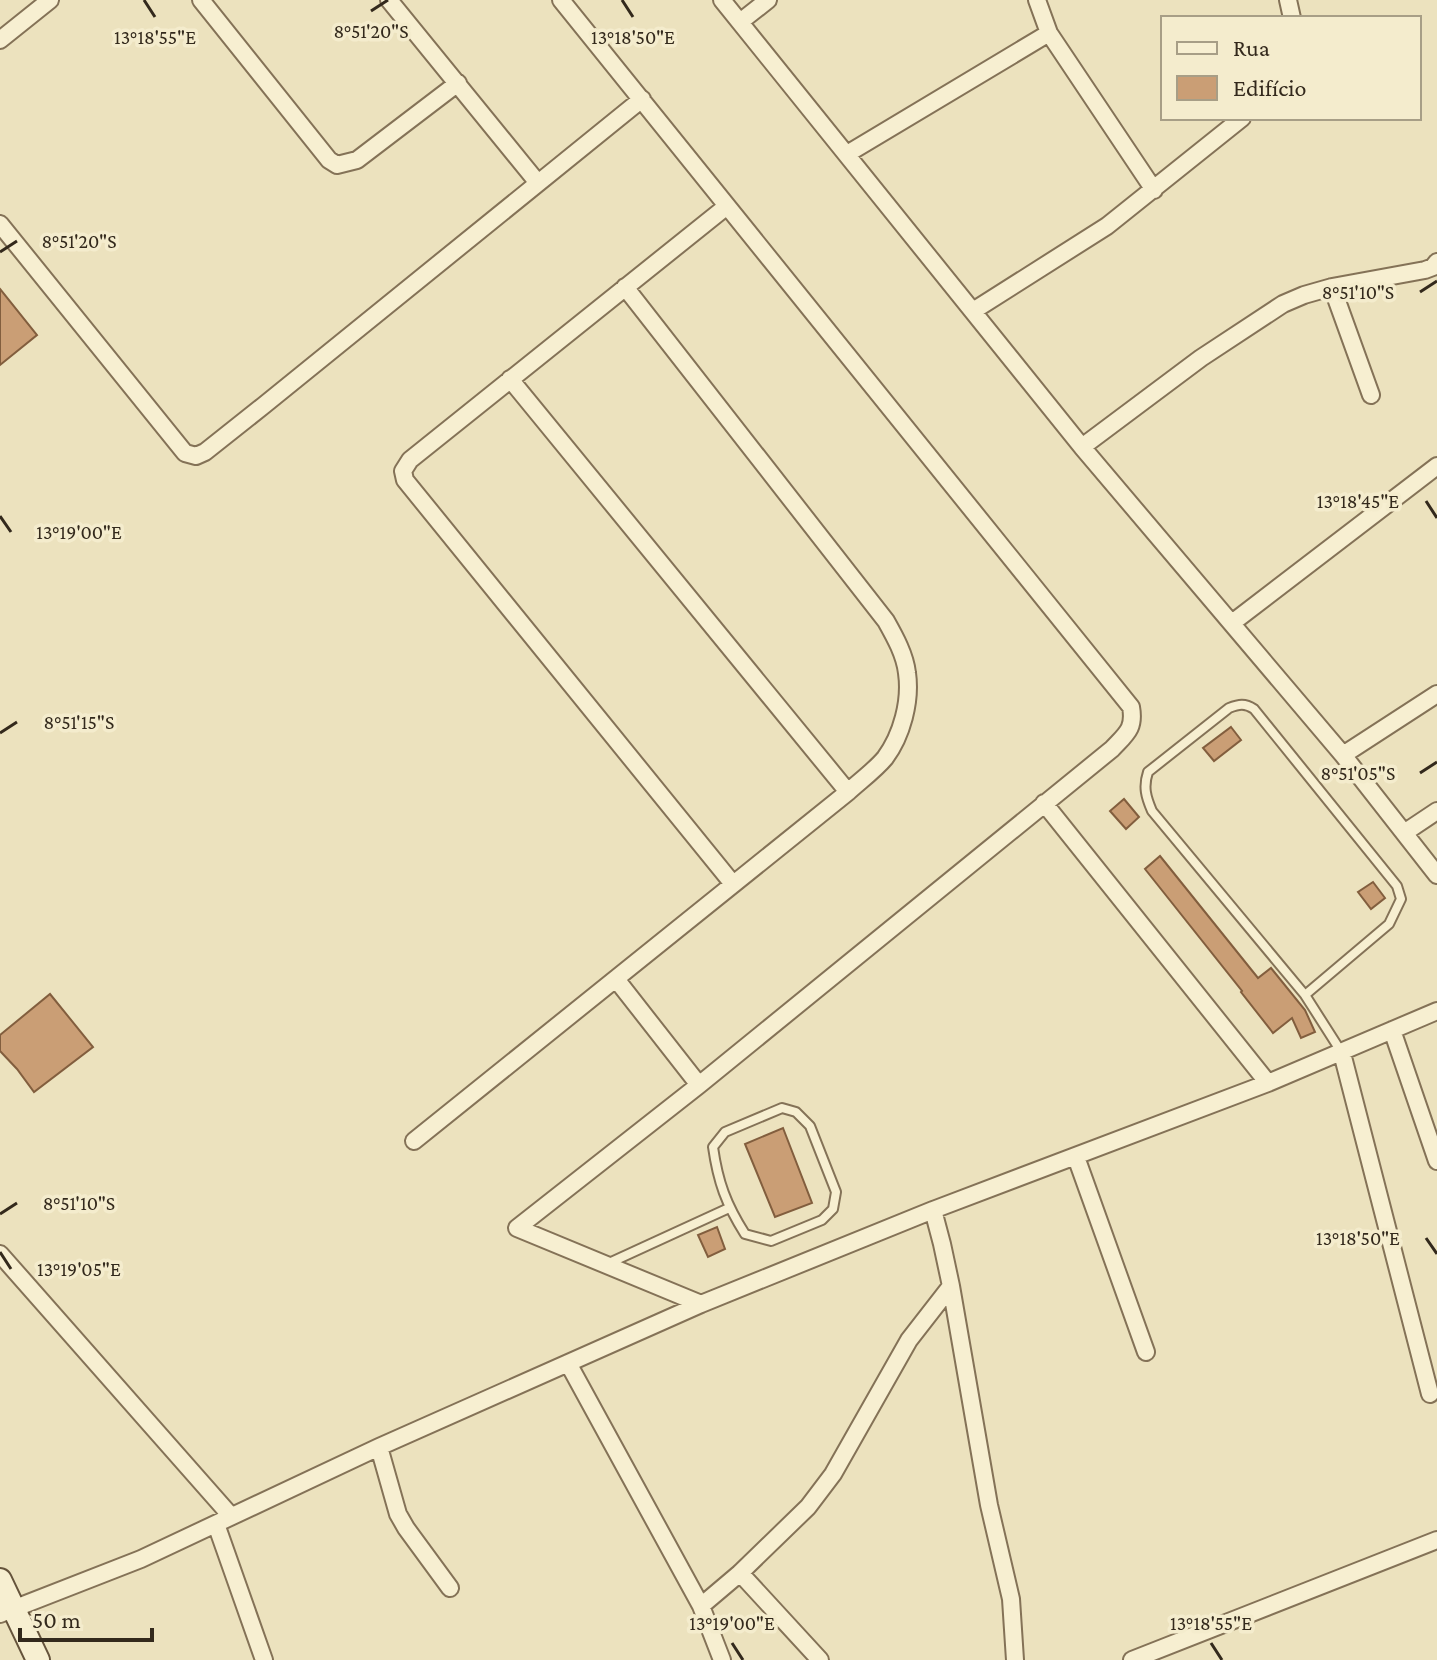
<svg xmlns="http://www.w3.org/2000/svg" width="1437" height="1660" viewBox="0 0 1437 1660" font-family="'Crimson Pro',serif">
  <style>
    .building { fill: #ca9e75; stroke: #825e3e; stroke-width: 2 }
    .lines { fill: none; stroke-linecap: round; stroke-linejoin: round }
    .lane-casing { stroke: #847257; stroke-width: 12 }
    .street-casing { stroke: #847257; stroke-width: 20 }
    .secondary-casing { stroke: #65533b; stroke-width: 26 }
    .lane { stroke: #f7efd1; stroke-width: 8 }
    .street { stroke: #f7efd1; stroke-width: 16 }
    .secondary { stroke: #f7efd1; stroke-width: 22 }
    .ticks { fill: none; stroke: #33291c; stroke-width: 3 }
    .ticks-label { font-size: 20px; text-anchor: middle; fill: #33291c; stroke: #f4eccd; stroke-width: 7; stroke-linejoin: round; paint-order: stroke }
  </style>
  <rect width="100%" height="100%" fill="#ece2be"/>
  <path class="building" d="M0,289l37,46 -37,30z
    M1231,727l10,13 -27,21 -11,-13z
    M1124,799l15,18 -13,12 -16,-18z
    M1160,856l98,122 13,-10 34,42 10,22 -14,6 -9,-20 -19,15 -32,-41 1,-1 -97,-122z
    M1373,882l12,16 -14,11 -13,-17z
    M50,994l43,53 -59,45 -17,-23 -17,-18v-16z
    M783,1128l29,75 -37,14 -30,-73z
    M717,1227l8,22 -17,8 -10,-22z"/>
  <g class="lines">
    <g class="lane-casing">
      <path id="lane" d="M1305,995l84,-71 12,-25 -4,-13 -143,-177c-9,-6 -15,-5 -25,-1l-81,64c-5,15 -2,25 4,39l153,184 37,58
        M782,1108l14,4 14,14 26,66 -3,17 -11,11 -51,21 -26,-7c-19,-30 -27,-52 -32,-87l12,-15z
        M607,1264l122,-56"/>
    </g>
    <g class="street-casing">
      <path id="street" d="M201,0l128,160 8,5 20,-5 101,-77
        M389,0l149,183
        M561,0l570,707c4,22 -5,27 -19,42l-413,336 -182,143 184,76
        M722,0l360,447 261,308 94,120
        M1037,0l12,33 105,157
        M1288,0l4,18
        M740,22l28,-22
        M0,40l50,-40
        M847,154l202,-121
        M727,206l-317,254 -7,11 2,9 328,404
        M0,224l185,229 11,3 9,-4 58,-46 379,-307
        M1332,287l39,108
        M973,311l134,-85 135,-108
        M510,379l338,413
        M1082,447l119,-89 82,-54 21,-9 28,-8 93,-17 8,-3 4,-5
        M1232,623l205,-157
        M1343,755l94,-61
        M1044,803l224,280
        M1404,833l33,-22
        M616,979l83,106
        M1392,1030l45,131
        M1342,1053l88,341
        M414,1141l434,-349c12,-11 27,-22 37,-34 17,-23 26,-57 22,-85 -2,-18 -12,-36 -21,-52l-261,-334
        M1076,1157l70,195
        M933,1210l9,34 9,42 38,219 22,94 4,61
        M0,1254l231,262
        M568,1363l133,243 21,54
        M379,1447l19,67 8,14 44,60
        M216,1524l48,136
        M740,1573l80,87
        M701,1606l39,-33 68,-66 25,-33 76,-134 42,-54
        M0,1614l141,-55 238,-112 322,-143 232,-94 335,-127 169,-72
        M1132,1660l305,-120"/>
    </g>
    <g class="secondary-casing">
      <path id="secondary" d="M0,1580l38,80"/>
    </g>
    <use href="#lane" class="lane"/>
    <use href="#street" class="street"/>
    <use href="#secondary" class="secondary"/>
  </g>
  <path class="ticks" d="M144,0l11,17M622,0l11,17M371,11l17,-11M0,252l17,-11M1420,292l17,-11M1426,501l11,17M0,516l11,16M0,733l17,-11M1420,773l17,-11M0,1214l17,-11M1426,1238l11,16M0,1252l11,17M732,1643l11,17M1211,1643l11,17"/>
  <g class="ticks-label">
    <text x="371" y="38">8°51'20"S</text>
    <text x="155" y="44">13°18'55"E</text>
    <text x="633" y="44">13°18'50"E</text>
    <text x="79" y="248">8°51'20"S</text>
    <text x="1358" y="299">8°51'10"S</text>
    <text x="1358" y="508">13°18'45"E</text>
    <text x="79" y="539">13°19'00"E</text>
    <text x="79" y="729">8°51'15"S</text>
    <text x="1358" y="780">8°51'05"S</text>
    <text x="79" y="1210">8°51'10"S</text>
    <text x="1358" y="1245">13°18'50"E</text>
    <text x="79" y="1276">13°19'05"E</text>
    <text x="732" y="1630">13°19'00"E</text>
    <text x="1211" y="1630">13°18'55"E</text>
  </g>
  <rect x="1161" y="16" width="260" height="104" fill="#f4eccd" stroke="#a79e86" stroke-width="2"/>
  <rect x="1177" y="42" width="40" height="12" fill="#f7efd1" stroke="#a79e86" stroke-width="2"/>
  <text x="1233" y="56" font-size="24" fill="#33291c">Rua</text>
  <rect x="1177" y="76" width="40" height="24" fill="#ca9e75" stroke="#a79e86" stroke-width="2"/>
  <text x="1233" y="96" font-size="24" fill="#33291c">Edifício</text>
  <path d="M20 1628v12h132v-12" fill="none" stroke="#33291c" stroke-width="4"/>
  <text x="32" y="1628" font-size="24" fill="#33291c" stroke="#f4eccd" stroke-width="6" paint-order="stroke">50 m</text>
</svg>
